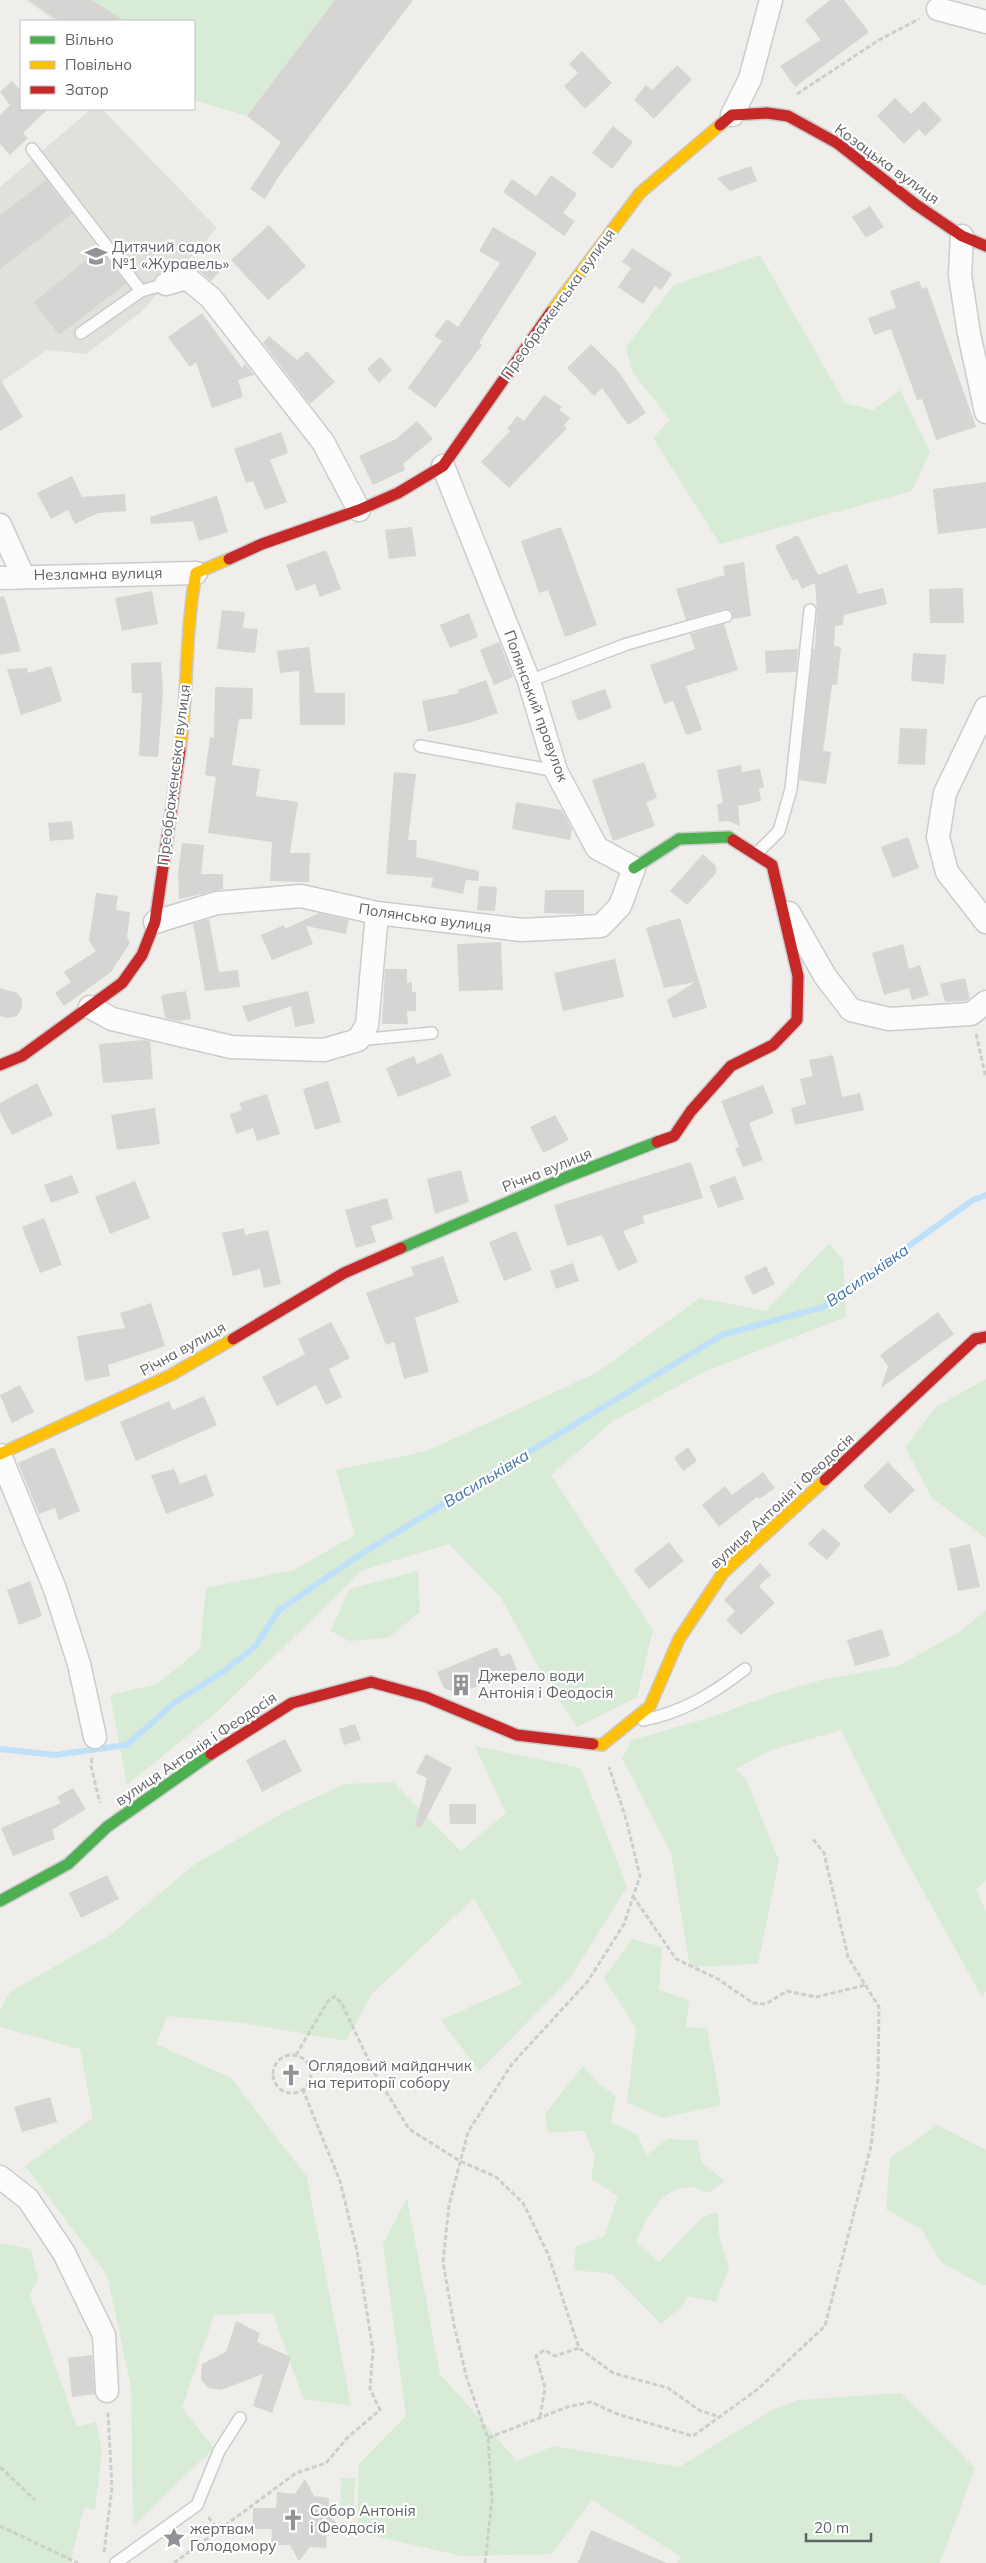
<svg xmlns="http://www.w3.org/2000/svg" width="986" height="2563" viewBox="0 0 986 2563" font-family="Mulish,sans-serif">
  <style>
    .education { fill: #e2e0da }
    .green { fill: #d8ebd6 }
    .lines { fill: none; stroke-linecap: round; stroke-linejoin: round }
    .stream { stroke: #bfe0f9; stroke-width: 6 }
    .building { fill: #d6d5d3 }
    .lane-casing { stroke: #cbcccc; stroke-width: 14 }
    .street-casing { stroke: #cbcccc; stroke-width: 25 }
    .fast-casing { stroke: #cacacb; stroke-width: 14 }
    .slow-casing { stroke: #cacacb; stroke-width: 14 }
    .jam-casing { stroke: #cacacb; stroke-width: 14 }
    .path { stroke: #cacfcc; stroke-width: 3; stroke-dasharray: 5 2.5; stroke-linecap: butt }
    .lane { stroke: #fdfcfc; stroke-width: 11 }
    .street { stroke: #fdfcfc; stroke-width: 22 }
    .fast { stroke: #4caf50; stroke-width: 11 }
    .slow { stroke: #ffc107; stroke-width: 11 }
    .jam { stroke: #c62828; stroke-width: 11 }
    .labels { text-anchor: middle; stroke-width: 4.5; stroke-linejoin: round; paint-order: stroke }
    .street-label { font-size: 15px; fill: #5f6368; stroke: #fff }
    .poi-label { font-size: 15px; fill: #5f6368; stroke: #fff; text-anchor: start }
    .water-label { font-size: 16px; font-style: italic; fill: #4174aa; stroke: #fff }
  </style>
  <rect width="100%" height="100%" fill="#efeeea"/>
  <path class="education" d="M91,109h11l115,119 -76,84 -55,42 -39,-4 -47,33v-196z"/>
  <path class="green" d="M26,0h387l-117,153 -49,-37 -53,-16v-79h-139z
    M760,255l85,148 28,7 27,-20 30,62 -18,39 -192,53 -67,-106 17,-18 -38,-48 -6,-25 48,-62z
    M829,1243l14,17 3,57 -138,53 -95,51 -62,54 102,155 -16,67 -60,30 -35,-54 -41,-75 -52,-54 -86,26 -145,141 -91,74 -17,-90 47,-11 43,-35 6,-61 88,-18 61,-35 -19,-65 91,-19 169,-78 104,-75 66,13z
    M986,1379v159l-54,-40 -27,-51 31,-40z
    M418,1571l2,41 -32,26 -39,3 -18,-10 18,-42z
    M986,1610v270l-10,10 10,21v80l-4,6 -86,-155 -55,-112 -70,20 -35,19 11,12 32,80 -21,103 -68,3 -19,-114 -49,-95 10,-18 76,-22 66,-24 51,-15 73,-13 60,-33z
    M475,1746l106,22 46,119 -58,93 -90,91 -38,-51 81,-36 -48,-86 -102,96 -26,47 -104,-18 -75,-7 -11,28 75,34 76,99 44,229 -48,-7 -30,-86 -59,2 -32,93 32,40 -81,78 -2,-139 -24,-112 -82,-109 68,-48 -13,-69 -80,-22v-17l10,-18 100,-57 85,-71 91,-53 59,-27 48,-2 68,69 45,-38z
    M632,1939l30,8 -3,43 30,10 -3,27 21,1 14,77 -59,13 -35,-16 9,-74 -32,-50z
    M583,2066l15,17 18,13 -5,26 27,13 8,21 21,-17 30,1 5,23 23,18 -17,12c-5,-2 -13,-6 -18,-6 -30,0 -44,33 -54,55l23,20 44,-45 15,-5 1,23 10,33 -13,34 -29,-6 -4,9 -22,19 -49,-50 -38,-4 2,-24 28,-9 14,-41 -27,-17 4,-23 -11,-25 -36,1 -3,-18z
    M937,2125l49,25v135l-8,-2 -37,-21 -19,-32 -36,-21 4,-51z
    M407,2198l33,176 77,87 36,-15 126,21 93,-57 26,-10 103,-7 74,75 -35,95h-263l4,-6 -89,-57 -40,54 -90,2 -105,-24 2,-68 47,-48 -23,-172z
    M0,2243l31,6 7,30 -8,16 47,132 19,-5 6,30 -7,57 -11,-1 -14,55h-70z
    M341,2478h14l-2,39 -13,-1z"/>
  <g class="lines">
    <path class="stream" d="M0,1749l55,6 72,-10 47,-42 50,-32 31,-24 24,-37 87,-59 356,-216 101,-28 150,-107 13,-5"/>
  </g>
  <path class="building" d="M28,0h64l33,21h-66z
    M335,0h78l-134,176 -14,23 -15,-10 31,-47 -34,-26z
    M830,0h14l25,32 -74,55 -15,-21 41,-26 -16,-20z
    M582,51l30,32 -27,26 -21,-23 14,-13 -9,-9z
    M677,65l15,14 -38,40 -20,-19 12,-15 6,5z
    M12,81l9,10v18h27l-25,24 5,5 -18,17 -10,-11v-29l10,-10 -10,-13z
    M895,98l16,16 13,-13 18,19 -17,16 -6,-7 -15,15 -27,-28z
    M613,126l20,16 -21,27 -20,-16z
    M751,166l6,15 -27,10 -13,-13z
    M551,175l26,19 -14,19 12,8 -11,15 -61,-44 9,-13 24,17z
    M46,180l26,34 -72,55v-54z
    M870,206l14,21 -18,11 -14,-21z
    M269,225l37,41 -38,34 -37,-40z
    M493,227l44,26 -58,90 3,2 -47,63 -27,-20 34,-47 -8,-5 13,-17 11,8 42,-64 -21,-12z
    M632,248l40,26 -11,16 -6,-4 -12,18 -25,-17 13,-19 -9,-6z
    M100,249l26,35 -67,51 -25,-33z
    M207,258l14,12 -10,11 -14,-12z
    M919,281l3,8 5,-2 49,140 -40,13 -14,-41 -5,1 -26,-71 -17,6 -6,-17 28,-10 -6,-17z
    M202,313l40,55 3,-4 9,11 -16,5 5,17 -31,11 -16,-46 -6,5 -22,-30z
    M269,336l28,24 10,-9 28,31 -25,22 -47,-61z
    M591,344l28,28 27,41 -18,12 -26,-37 -8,8 -27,-28z
    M380,357l12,13 -13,13 -12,-14z
    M0,379l23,38 -23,14z
    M544,395l18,12 -3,3 11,8 -6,8 3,2 -58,60 -28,-26 29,-31 -3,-2 10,-13 7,5z
    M417,421l16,18 -30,25 2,6 -32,15 -14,-29 37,-17z
    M281,432l7,21 -18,7 17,42 -22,8 -12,-29 -7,2 -12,-34z
    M72,476l10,21 43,-3 1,17 -28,2 -23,11 -7,-14 -17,9 -14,-26z
    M986,482v46l-48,6 -5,-45z
    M217,496l11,36 -29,9 -6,-20 -42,3 -1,-7z
    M412,527l4,29 -27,3 -4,-29z
    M561,527l36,98 -32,12 -17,-47 -9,3 -18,-52z
    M798,535l20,40 29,-11 11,30 25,-6 4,16 -43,11 -1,10 -8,1 -1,20 7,1 -4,38h-5l-9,66 8,1 -5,32 -27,-4 14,-131h2l2,-38 -2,-28 -13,6 -5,-10 -4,2 -18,-35z
    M326,550l15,39 -21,8 -5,-13 -19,7 -10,-26z
    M744,562l7,54 -18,3 -1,-8 -8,-2 -38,11 -10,-31 49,-14 -2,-9z
    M963,588l1,35h-34l-1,-34z
    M152,591l6,33 -36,7 -7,-33z
    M4,596l17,55 -21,4v-58z
    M222,610l23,2 -2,16 15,1 -3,24 -38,-4z
    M469,613l9,24 -28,11 -10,-23z
    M724,624l14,46 -52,16 16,44 -16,5 -13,-34 -9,3 -14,-39 45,-16 -5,-15z
    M499,642l14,35 -19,8 -14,-35z
    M309,647l6,46h30v32h-45l-1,-54 -19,2 -3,-22z
    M798,649l-2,23 -30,1 -1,-22z
    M913,653l33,2 -2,29 -33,-3z
    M161,662l2,30 -5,65 -19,-1 3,-63h-10l-1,-30z
    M51,666l11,35 -41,14 -14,-46 20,-1 1,5z
    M486,680l12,33 -29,10 -41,9 -6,-31 37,-8 -1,-3z
    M215,687l38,1 -1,31h-13l-7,46 28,4 -4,27 42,6 -8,51h20l-1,29 -39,-1 2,-39 -64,-9 8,-56 -11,-2 5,-38 4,1z
    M605,689l7,19 -34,13 -7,-20z
    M900,728l27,1 -2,36 -27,-1z
    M644,762l13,36 -11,4 9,24 -42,15 -21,-61z
    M741,765l1,7 18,-3 4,18 -5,1 2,13 -23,5 2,20 -11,-5 -10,1 -2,-18 6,-1 -6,-33z
    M394,772l22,2 -8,66h9l-1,17 63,14 -1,10 -12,-1 -3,14 -32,-7 2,-9 -47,-4z
    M516,802l46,8 10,19 -2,11 -58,-11z
    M72,821l2,18 -24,2 -2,-18z
    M908,837l11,31 -26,10 -12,-31z
    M182,843l22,2 -3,29h22v15l-44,10 -1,-26z
    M703,854l13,12v7l-29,32 -17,-14z
    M479,886l18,1 -2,24 -18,-1z
    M545,890h39v24l-40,-1z
    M96,893l22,3 -2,14 14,2 -3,25 3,6 -19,29 -47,34 -9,-13 16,-11 -7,-10 32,-21 -7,-10z
    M319,913l30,7 -3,14 -40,-8 7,18 -41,16 -11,-25 23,-10 1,4z
    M680,918l27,90 -34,10 -6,-18 28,-18 -31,6 -18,-60z
    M209,919l10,53 19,-2 2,17 -35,4 -12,-67z
    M501,942l2,48 -44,1 -2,-47z
    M903,944l6,25 11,-4 9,30 -17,5 -3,-12 -25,7 -12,-42z
    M615,959l9,38 -61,14 -9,-38z
    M385,969h22v14l5,-1v10h4v19h-9l1,13h-26z
    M965,978l5,20 -4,3 -21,1 -5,-18z
    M0,988l17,5 5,6v9l-5,8 -9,2 -8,-2z
    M186,991l5,28 -12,2 -14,-3 -4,-23z
    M308,991l7,32 -20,4 -4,-21 -43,16 -6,-16z
    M144,1040l6,1 3,38 -50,4 -4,-39z
    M442,1053l9,23 -53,21 -12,-29 28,-12 3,8z
    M833,1055l9,42 18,-4 4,17 -69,15 -4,-17 15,-4 -6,-25 13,-3 -4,-16z
    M328,1081l13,41 -26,8 -12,-41z
    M37,1083l16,32 -41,20 -12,-23v-9z
    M763,1085l11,28 -25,10 14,37 -20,7 -8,-19 4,-1 -18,-46z
    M267,1094l13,40 -23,7 -4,-13 -17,6 -6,-20 12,-4 -3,-7z
    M155,1108l5,36 -43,6 -6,-35z
    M555,1115l14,25 -26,13 -13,-26z
    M691,1162l12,36 -61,18 3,7 -22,8 15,31 -20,9 -16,-36 -35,11 -13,-41z
    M461,1170l8,32 -34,12 -8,-35z
    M72,1175l7,18 -28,10 -7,-18z
    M735,1176l9,23 -26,9 -9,-22z
    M135,1181l15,37 -40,16 -15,-37z
    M387,1198l6,21 -22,7 5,16 -20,6 -11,-38z
    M44,1218l18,47 -22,8 -18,-46z
    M244,1228l1,7 23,-5 13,54 -17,4 -4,-19 -27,7 -11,-43z
    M516,1231l16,39 -28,11 -15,-39z
    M443,1256l16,46 -44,16 14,54 -25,7 -10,-37 -8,3 -20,-52 48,-18 -3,-8z
    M573,1263l6,18 -23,8 -6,-18z
    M766,1266l9,18 -22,11 -9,-18z
    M151,1303l14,43 -57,19 2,11 -25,5 -8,-45 48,-8 -5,-15z
    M938,1312l16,22 -73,54 7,-22 -8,-11z
    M331,1322l19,36 -21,11 13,28 -16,8 -10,-20 -39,21 -15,-29 43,-23 -7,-15z
    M20,1385l14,27 -22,11 -12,-28z
    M204,1396l13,29 -81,36 -16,-39 49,-21 4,9z
    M54,1447l26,64 -21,9 -4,-12 -16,6 -21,-51z
    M688,1447l9,14 -14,10 -9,-13z
    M888,1462l27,28 -25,24 -27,-28z
    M174,1469l6,15 26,-10 8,22 -48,18 -15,-39z
    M763,1472l12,16 -16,11 -2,-2 -38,30 -17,-22 23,-19 7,9z
    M823,1528l18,16 -14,16 -19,-16z
    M669,1542l15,19 -35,28 -15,-19z
    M970,1544l10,43 -22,4 -9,-42z
    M760,1563l11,12 -12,11 16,17 -34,32 -15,-15 9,-9 -11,-11z
    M30,1581l12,35 -23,9 -12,-35z
    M882,1629l8,27 -35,10 -8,-26z
    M497,1647l4,10 9,-4 7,17 -59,24 -14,-6 -7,-16z
    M355,1724l6,16 -17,5 -5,-16z
    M285,1739l17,32 -40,21 -16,-32z
    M426,1754l26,14 -31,60 -6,-2 12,-48 -11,-5z
    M73,1788l13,21 -34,21 3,9 -42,17 -12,-28 60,-25 -4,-6z
    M449,1804h27v20h-26z
    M107,1875l12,24 -38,19 -12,-25z
    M50,2097l7,25 -35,10 -8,-25z
    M236,2321l24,12 -3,9 34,15 -19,56 -19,-7 10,-32 -42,16 -13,-2 -7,-9 1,-15 24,-12z
    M92,2355l3,39 -23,3 -4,-39z
    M305,2479l9,17 15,2 -1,17 11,10 -12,6 -1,17 -16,-1 -11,14 -9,-16h-19l1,-16h-19v-21h23l1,-16 18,2z
    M591,2530l76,33h-89z"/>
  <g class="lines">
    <g class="lane-casing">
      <path id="lane" d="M32,149l109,142
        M81,333l60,-42 25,-7
        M529,681l98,-37 99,-28
        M420,746l136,25
        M756,854l23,-23 12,-42 19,-179
        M358,1040l74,-7
        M643,1720c39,-7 71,-27 102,-51
        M116,2563l81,-58 22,-54 21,-33"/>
    </g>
    <g class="street-casing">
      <path id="street" d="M938,9l48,13
        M732,115l18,-36 21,-79
        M962,236l-2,39 9,59 17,78
        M166,284l21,-6 24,20 112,144 36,68
        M0,525l23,51
        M0,578l196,-5
        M986,708l-41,85 -7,44 9,35 39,50
        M789,913l36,63 26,34 38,9 82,-5 15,-12
        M155,922l62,-19 84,-7 76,17 145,17 79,-4 19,-20 14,-38 -37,-20 -41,-77 -27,-90 -86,-215
        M90,1007l22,12 119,28 93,3 34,-10 9,-15 10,-112
        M0,1455l55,134 24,75 16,73
        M0,2177l28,22 36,54 40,82 3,56"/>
    </g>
    <g class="fast-casing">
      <path id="fast" d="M634,868l45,-29 50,-2 4,3
        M401,1248l166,-71 90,-35
        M0,1901l68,-37 39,-37 104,-73"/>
    </g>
    <g class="slow-casing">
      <path id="slow" d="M551,312l89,-119 80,-68
        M180,750c8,-59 5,-118 16,-177l33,-14
        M0,1454l171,-79 62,-36
        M593,1744l9,1 48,-39 29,-67 44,-66 102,-93"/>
    </g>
    <g class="jam-casing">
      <path id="jam" d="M720,125l12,-10 35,-2 21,3 49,27 78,61 47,32 24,10
        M229,559l33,-15 97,-34 39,-17 45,-27 108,-154
        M0,1065l22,-9 100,-73 20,-28 13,-33 25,-172
        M657,1142l17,-6 17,-25 40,-45 42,-21 24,-25 1,-44 -26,-111 -39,-25
        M233,1339l111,-66 57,-25
        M825,1480l150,-141 11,-2
        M211,1754l81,-51 79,-21 55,15 91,38 76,9"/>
    </g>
    <path class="path" d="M797,94l82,-54 40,-21
      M976,1034l10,44
      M92,1758l-1,8 9,37
      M633,1896l43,63 42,20 35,24 13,1 21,-13 29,6 50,-12
      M273 2074a19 19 0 1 1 38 0a19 19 0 1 1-38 0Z
      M296,2055l32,-54 7,-5 7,8 33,70 34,55 51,32 36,16 27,26 25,51 31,94 34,25 55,15 31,22 21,7
      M540,2417l5,-29 -9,-32 8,-6 11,6 24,-8
      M488,2438l79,-31 24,-5 26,12 76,22 65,-47 67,-63 46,-180 7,-67 1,-72 -31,-50 -24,-104 -11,-14
      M0,2467l35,33
      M0,2526l78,37
      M219,2530l77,-57 30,-10 22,-26 32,-27 -10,-21 3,-39 -16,-99 -17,-70 -37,-91
      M104,2552l8,-64 -4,-76
      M174,2563l45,-33 -11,-13
      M485,2563l7,-63 -4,-62 -21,-59 -13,-54 -11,-63 6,-57 19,-73 44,-68 76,-83 36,-57 16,-48 -14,-57 -17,-52"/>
    <use href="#lane" class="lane"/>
    <use href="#street" class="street"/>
    <use href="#fast" class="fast"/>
    <use href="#slow" class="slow"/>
    <use href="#jam" class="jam"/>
  </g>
  <defs>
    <g id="school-bare" transform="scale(1.725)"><path d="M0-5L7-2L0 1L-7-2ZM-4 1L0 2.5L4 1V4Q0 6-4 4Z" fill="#919496" stroke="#fff" stroke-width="2.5" paint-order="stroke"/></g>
    <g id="building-bare" transform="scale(1.725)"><path d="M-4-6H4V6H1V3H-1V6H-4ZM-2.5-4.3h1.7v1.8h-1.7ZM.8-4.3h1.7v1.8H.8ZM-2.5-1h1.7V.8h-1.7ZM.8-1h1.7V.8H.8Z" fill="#919496" stroke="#fff" stroke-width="2.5" paint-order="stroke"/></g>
    <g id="church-bare" transform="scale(1.725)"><path d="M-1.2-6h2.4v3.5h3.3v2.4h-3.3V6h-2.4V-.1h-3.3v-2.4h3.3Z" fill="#919496" stroke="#fff" stroke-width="2.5" paint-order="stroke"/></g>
    <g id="sight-bare" transform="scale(1.725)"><path d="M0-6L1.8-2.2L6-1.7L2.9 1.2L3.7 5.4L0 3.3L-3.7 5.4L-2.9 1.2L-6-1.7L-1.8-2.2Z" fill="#919496" stroke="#fff" stroke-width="2.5" paint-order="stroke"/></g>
  </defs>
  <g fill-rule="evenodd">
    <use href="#school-bare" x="96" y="256"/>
    <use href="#building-bare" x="461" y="1685"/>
    <use href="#church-bare" x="291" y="2075"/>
    <use href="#church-bare" x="293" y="2520"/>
    <use href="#sight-bare" x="174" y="2538"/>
  </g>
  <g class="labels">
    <g class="street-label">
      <text transform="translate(887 164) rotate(36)" y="5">Козацька вулиця</text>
      <text transform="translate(558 304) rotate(-54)" y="5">Преображенська вулиця</text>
      <text transform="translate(98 574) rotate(-1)" y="5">Незламна вулиця</text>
      <text transform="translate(536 706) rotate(70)" y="5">Полянський провулок</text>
      <text transform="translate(174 775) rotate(-83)" y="5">Преображенська вулиця</text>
      <text transform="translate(425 918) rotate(8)" y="5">Полянська вулиця</text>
      <text transform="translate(547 1170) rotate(-22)" y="5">Річна вулиця</text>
      <text transform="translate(183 1349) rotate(-29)" y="5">Річна вулиця</text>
      <text transform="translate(782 1501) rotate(-43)" y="5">вулиця Антонія і Феодосія</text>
      <text transform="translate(196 1749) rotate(-34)" y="5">вулиця Антонія і Феодосія</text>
    </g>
    <g class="poi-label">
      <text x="112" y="252">Дитячий садок<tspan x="112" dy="17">№1 «Журавель»</tspan></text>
      <text x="478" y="1681">Джерело води<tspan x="478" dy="17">Антонія і Феодосія</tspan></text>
      <text x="308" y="2071">Оглядовий майданчик<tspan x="308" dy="17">на території собору</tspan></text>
      <text x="310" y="2516">Собор Антонія<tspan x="310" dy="17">і Феодосія</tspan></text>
      <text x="190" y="2534">жертвам<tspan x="190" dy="17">Голодомору</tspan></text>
    </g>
    <g class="water-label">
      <text transform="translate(867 1275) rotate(-35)" y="6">Васильківка</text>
      <text transform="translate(486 1478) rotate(-31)" y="6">Васильківка</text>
    </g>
  </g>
  <rect x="20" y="20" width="175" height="90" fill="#ffffff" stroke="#bfc1c3"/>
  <rect x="30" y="36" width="25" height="8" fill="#4caf50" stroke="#bfc1c3"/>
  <text x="65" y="45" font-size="15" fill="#5f6368">Вільно</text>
  <rect x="30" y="61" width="25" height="8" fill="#ffc107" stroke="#bfc1c3"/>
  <text x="65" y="70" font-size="15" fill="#5f6368">Повільно</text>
  <rect x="30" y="86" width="25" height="8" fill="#c62828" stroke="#bfc1c3"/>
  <text x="65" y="95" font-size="15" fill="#5f6368">Затор</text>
  <path d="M806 2533v8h65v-8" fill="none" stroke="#5f6368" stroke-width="2.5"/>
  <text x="814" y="2533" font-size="15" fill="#5f6368" stroke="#ffffff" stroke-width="4" paint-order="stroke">20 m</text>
</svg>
